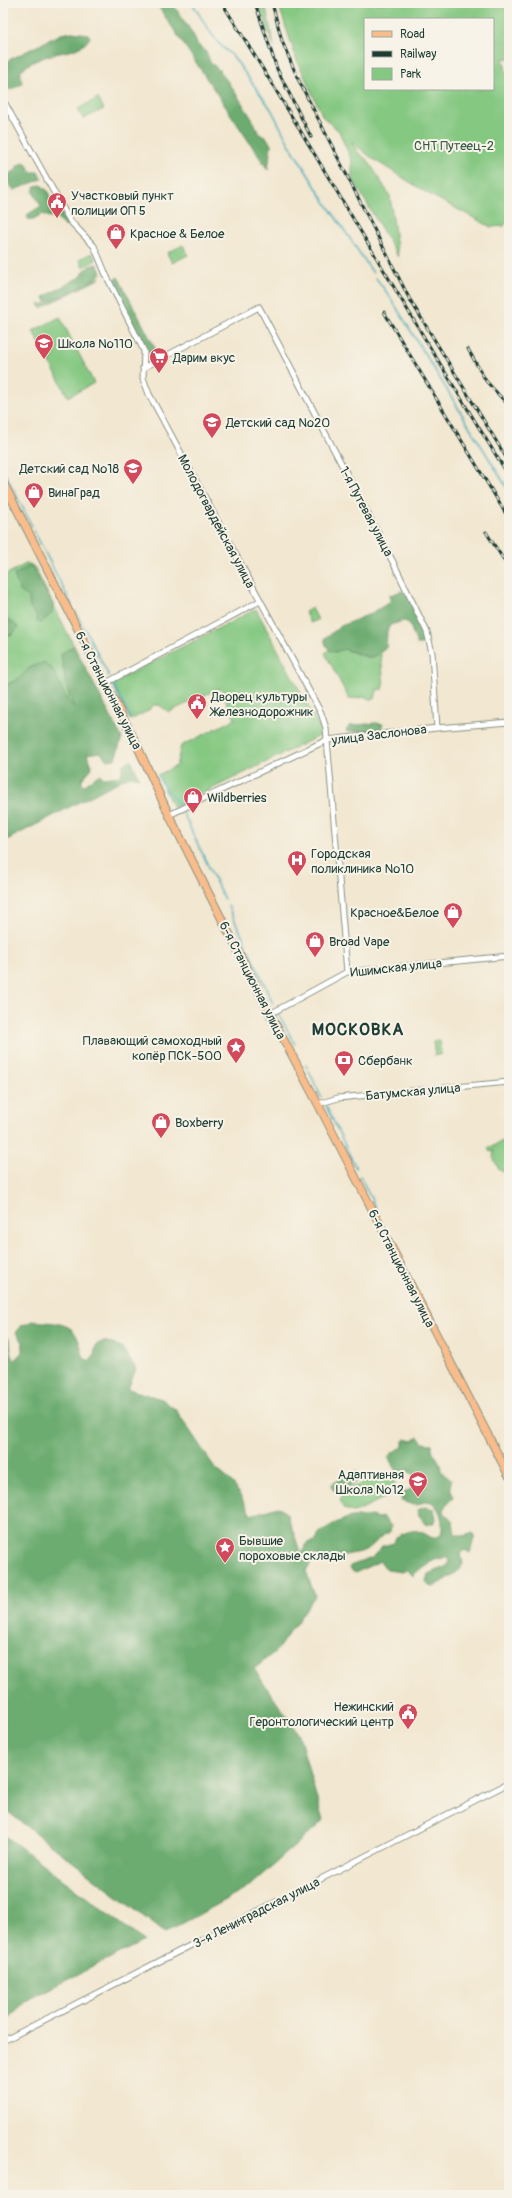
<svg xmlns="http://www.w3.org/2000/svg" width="512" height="2198" viewBox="0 0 512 2198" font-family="Pangolin,sans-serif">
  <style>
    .green { fill: #85c882; stroke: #52825b; fill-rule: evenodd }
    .forest { fill: #6cac70; stroke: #467452 }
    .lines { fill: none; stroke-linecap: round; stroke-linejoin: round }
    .stream { stroke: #3eaabd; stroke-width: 1.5 }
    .minor-casing { stroke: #889282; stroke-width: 7 }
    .major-casing { stroke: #889282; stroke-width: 9 }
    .minor { stroke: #fff; stroke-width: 5 }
    .major { stroke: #f9bc8b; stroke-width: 7 }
    .rail-casing { stroke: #1f3d34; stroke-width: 3 }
    .rail { stroke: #f7f3e8; stroke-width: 1.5; stroke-dasharray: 4.5; stroke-linecap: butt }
    .labels { text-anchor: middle; stroke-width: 4; stroke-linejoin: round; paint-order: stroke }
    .park-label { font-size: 13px; fill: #335944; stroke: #f7f3e8 }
    .poi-label { font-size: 13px; fill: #1f3d34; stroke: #f7f3e8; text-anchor: start }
    .street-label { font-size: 13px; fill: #1f3d34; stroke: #f7f3e8 }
    .district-label { font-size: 17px; font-weight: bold; letter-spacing: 1px; fill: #1f3d34; stroke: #f7f3e8 }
  </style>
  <rect width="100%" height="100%" fill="#f7f3e8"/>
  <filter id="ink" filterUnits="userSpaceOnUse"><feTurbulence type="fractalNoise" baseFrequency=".025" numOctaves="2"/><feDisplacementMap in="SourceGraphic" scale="8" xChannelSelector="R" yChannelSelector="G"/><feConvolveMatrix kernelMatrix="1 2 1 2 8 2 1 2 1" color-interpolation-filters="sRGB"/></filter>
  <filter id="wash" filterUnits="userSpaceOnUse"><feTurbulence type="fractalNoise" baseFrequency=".012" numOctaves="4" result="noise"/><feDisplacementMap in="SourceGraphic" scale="16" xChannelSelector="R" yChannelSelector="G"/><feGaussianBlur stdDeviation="0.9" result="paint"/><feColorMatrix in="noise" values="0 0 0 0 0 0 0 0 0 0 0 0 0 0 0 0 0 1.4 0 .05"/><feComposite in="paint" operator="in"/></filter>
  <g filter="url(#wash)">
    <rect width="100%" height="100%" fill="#f2e7d0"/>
    <path class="green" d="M259,3h6l9,44 -14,-38z
      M278,3h231v56l-6,-1 6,25v136l-5,7 -13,1 -64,-34 -54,-34 -21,-17 5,9 12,11 21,34 8,61 -46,-79v-16l-13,-31 -16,-14 -27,-59zM365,19h128v70h-128z
      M98,98l6,11 -21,10 -5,-10z
      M183,245l5,10 -16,8 -5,-10z
      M92,253l4,7 -13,7 -4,-8z
      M100,277l-1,2 -58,29 -2,-4h7z
      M60,317l34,66 -26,14 -35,-66z
      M26,564h4l5,4 39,78 -13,8 6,35 7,20 -7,-8 -16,-34 -22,1 -12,12 -14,6v-110z
      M312,608l6,12 -8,3 -5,-11z
      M256,609l67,125 -150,74 -15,-33 18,-9 5,-20 54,-27 -15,-31 -51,24 -10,-7h-6l-5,6 -18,9 -18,-37z
      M344,649l25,9 11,-5 1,2 3,31 -1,3 -6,1 -2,9 -6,1 -3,-3 -17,2 -24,-46 4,-3 6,2z
      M438,1040l2,1 1,13 -6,2 -2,-14z
      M509,1138v36l-10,-4 -6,-13 1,-6 -4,1 -2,-4z
      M383,1474c11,1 15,10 9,20l-35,17 -4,1 -9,-3 -4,-8 3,-9z"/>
    <path class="forest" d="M156,3h16l21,31 4,10 10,9 3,9 10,9 13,18 21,33 5,12 8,4 4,7 -3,25z
      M72,32l16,2 2,3c-8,15 -27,14 -42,19 -10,3 -20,8 -28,15l2,13 -12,6 -6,-5 -1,-18 6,-7 52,-26z
      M23,162l3,1 5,9h7l4,7 -28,11 -4,-3 -2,-8 2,-6 7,-3v-4z
      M41,185l7,6 4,15h6l9,18 -2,3 -9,-11 -7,1 -6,-3 -12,6 -3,-1 -1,-4 14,-9 -8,-14 2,-6z
      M97,264l4,9c-4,7 -46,26 -55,29l-2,-5 39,-22v-3l6,-6z
      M118,277l36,69 2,5 -3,3 -7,-4 -32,-66 1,-5z
      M31,565l22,40 -1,8 -11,10 -4,-1 -1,-7 -6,-6 -1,-11 -9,-7 -6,-16z
      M402,591l4,2 19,39 1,10 -4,2h-5l-8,-21 -5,-2 -14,4 -3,6 -1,17 -10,8 -7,1 -25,-8 -9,3 -6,-2 -4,-7v-5l16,-12 29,-12 20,-12v-7z
      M4,616l14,11 -5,7 -10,3z
      M74,646l48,92 -7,21 -8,1 -7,-8 -13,2 5,14 -10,11v5l3,1 15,-11 4,4 17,-2 2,-12 8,-4 8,18 -10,-2 -126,66v-156l14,-6 12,-12 15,-6c16,10 16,33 30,46l-7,-19 -6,-35z
      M376,723l7,1 -3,6 -31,2 -3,-1 3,-5z
      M33,1321c14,2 36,0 43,14 4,6 5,16 8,23l5,3 5,-6 2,-10 8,-4 18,6 14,22 -8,20 34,10 14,11 39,58 18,15 18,32 27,-8 9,7 14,40 6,-11 9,-2c1,-2 1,-4 2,-6 3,-6 27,-17 34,-18 7,-1 12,1 19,-1l6,2 6,-1 8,9 -1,6c-14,5 -15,15 -27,19 -4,2 -39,8 -42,6 -5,-1 -5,-4 -11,-2v9l-4,7 9,25 -38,54 -23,19 45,66 24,86 -77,68 -81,44 -162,-125v-469l5,-2c4,8 2,16 6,24l8,-9 1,-10 -7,-9 5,-7z
      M418,1437l5,6 9,1v6l8,13 1,8 10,8v12l3,6 -9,9 -1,6 9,9 2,13 9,2 9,-3 2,2 -5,18 -5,-3 -4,4 2,10 -6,8 -24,15 -4,-1 -3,-5 2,-7 19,-8 2,-3 -1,-5c-12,-2 -28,10 -35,18l-6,-6 -5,2 -15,-2 -7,-9 -25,12 -5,-4v-3l22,-8 10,-12 12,-3 2,-6c17,-8 20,-9 36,1l8,-2c5,-9 1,-29 -9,-34 -6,-3 -9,3 -15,3 -4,0 -10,-3 -15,-4l2,-8 13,-7 2,-5 -6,-7 -16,-3 -8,-14 5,-5 10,-5v-6l2,-2 8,2z
      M355,1471l4,2 1,4c-4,9 -15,10 -22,16l-6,-4v-5z
      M425,1507l9,2 2,9 -1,4 -8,3 -9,-11 -1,-4z
      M3,1834l141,107 -115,58 -26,25z"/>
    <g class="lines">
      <path class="stream" d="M192,3c12,18 22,40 40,52l39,54 17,33 34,55 51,76
        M376,278l14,19 119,194
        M3,469l29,57
        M34,531l38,74
        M76,612l33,64
        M113,684l17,33
        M158,774c3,14 14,20 22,32
        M183,813l41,86
        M228,906l19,40
        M249,950l24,54
        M278,1013l17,31
        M306,1065l1,3
        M309,1071l12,26
        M326,1106l30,62
        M360,1176l18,37"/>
    </g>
  </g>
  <g filter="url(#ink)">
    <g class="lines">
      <g class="minor-casing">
        <path id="minor" d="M3,100l67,121 24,25 13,31 37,74 -1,27 6,16 172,319 5,15 21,244
          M143,368l116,-61 134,255 34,70 5,21 5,75
          M106,683l154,-82
          M169,815l158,-75 110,-12 72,-6
          M270,1014l77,-42 162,-16
          M318,1104l20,-6 171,-16
          M3,2041l506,-258"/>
      </g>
      <g class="major-casing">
        <path id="major" d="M3,482l132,259 34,74 101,199 48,90 191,372"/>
      </g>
      <use href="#minor" class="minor"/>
      <use href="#major" class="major"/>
      <g class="rail-casing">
        <path id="rail" d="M222,3c98,156 189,317 287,473
          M255,3l22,66 34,68
          M272,3l10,38 16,38 111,219 100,164
          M384,312l125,207
          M468,349l18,32 23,25
          M486,532l23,36"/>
      </g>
      <use href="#rail" class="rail"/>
    </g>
  </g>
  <defs>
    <g id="civic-pin" transform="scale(1)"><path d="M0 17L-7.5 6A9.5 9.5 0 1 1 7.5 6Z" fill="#d1495b" stroke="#f7f3e8"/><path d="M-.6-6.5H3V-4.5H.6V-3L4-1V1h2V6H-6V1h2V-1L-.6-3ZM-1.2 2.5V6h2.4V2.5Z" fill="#fff"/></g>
    <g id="shop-pin" transform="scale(1)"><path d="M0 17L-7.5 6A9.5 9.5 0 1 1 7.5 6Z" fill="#d1495b" stroke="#f7f3e8"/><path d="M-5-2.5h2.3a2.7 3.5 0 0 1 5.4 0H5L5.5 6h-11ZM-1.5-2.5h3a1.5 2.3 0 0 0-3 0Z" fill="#fff"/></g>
    <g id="school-pin" transform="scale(1)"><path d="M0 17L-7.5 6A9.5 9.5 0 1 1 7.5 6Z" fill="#d1495b" stroke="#f7f3e8"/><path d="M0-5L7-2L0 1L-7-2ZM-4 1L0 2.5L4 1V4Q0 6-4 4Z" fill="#fff"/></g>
    <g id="supermarket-pin" transform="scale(1)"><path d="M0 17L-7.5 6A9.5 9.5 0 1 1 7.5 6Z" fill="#d1495b" stroke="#f7f3e8"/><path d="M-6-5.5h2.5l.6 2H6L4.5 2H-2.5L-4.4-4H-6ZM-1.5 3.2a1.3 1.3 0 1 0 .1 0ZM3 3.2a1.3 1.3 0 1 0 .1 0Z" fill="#fff"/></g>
    <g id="hospital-pin" transform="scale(1)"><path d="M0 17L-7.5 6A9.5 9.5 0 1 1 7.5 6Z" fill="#d1495b" stroke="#f7f3e8"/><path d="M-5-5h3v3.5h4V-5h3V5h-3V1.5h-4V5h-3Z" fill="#fff"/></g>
    <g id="sight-pin" transform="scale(1)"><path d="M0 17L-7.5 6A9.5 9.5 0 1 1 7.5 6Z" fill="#d1495b" stroke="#f7f3e8"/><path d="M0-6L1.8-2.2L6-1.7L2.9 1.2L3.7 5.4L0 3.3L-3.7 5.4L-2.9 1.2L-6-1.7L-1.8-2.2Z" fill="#fff"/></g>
    <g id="bank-pin" transform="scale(1)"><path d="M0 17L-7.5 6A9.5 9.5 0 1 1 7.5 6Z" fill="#d1495b" stroke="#f7f3e8"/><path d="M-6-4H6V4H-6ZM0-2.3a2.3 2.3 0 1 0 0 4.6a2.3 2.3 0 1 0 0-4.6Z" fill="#fff"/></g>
  </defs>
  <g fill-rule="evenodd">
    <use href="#civic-pin" x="57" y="202"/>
    <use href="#shop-pin" x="116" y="233"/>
    <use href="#school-pin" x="44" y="343"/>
    <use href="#supermarket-pin" x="159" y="357"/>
    <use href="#school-pin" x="212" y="422"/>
    <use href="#school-pin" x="133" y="468"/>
    <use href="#shop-pin" x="34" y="492"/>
    <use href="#civic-pin" x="197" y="703"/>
    <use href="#shop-pin" x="193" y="797"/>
    <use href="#hospital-pin" x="297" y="860"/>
    <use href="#shop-pin" x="453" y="912"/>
    <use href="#shop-pin" x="315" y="941"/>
    <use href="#sight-pin" x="236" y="1047"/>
    <use href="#bank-pin" x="344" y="1060"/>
    <use href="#shop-pin" x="161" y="1122"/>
    <use href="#school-pin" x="418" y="1481"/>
    <use href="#sight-pin" x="225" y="1547"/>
    <use href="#civic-pin" x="408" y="1713"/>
  </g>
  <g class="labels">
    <g class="park-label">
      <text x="454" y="150">СНТ Путеец-2</text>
    </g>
    <g class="poi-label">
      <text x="71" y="200">Участковый пункт<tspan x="71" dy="15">полиции ОП 5</tspan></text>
      <text x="130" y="238">Красное &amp; Белое</text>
      <text x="58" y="348">Школа №110</text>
      <text x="173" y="362">Дарим вкус</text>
      <text x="226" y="427">Детский сад №20</text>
      <text x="119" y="473" text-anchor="end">Детский сад №18</text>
      <text x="48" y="497">ВинаГрад</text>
      <text x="211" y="701">Дворец культуры<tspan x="211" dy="15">Железнодорожник</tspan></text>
      <text x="207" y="802">Wildberries</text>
      <text x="311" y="858">Городская<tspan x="311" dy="15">поликлиника №10</tspan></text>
      <text x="439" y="917" text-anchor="end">Красное&amp;Белое</text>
      <text x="329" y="946">Broad Vape</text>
      <text x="222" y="1045" text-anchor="end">Плавающий самоходный<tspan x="222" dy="15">копёр ПСК-500</tspan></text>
      <text x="358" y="1065">Сбербанк</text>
      <text x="175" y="1127">Boxberry</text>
      <text x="404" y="1479" text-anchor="end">Адаптивная<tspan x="404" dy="15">Школа №12</tspan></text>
      <text x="239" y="1545">Бывшие<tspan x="239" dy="15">пороховые склады</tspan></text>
      <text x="394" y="1711" text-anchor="end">Нежинский<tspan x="394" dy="15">Геронтологический центр</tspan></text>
    </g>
    <g class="street-label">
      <text transform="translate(367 511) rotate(62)" y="5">1-я Путевая улица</text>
      <text transform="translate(217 521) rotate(62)" y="5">Молодогвардейская улица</text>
      <text transform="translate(109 690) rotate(63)" y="5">6-я Станционная улица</text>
      <text transform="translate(379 734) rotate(-7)" y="5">улица Заслонова</text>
      <text transform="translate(396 967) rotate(-6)" y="5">Ишимская улица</text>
      <text transform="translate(253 980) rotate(63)" y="5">6-я Станционная улица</text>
      <text transform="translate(413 1091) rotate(-5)" y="5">Батумская улица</text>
      <text transform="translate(402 1268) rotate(63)" y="5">6-я Станционная улица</text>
      <text transform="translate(256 1912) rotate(-27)" y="5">3-я Ленинградская улица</text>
    </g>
    <g class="district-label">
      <text x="358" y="1035">МОСКОВКА</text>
    </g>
  </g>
  <rect width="512" height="2198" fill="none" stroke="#f7f3e8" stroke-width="16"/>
  <rect x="364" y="18" width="130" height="72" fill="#f7f3e8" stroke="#a1aaa0"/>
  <rect x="372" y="31" width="20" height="6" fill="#f9bc8b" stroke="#a1aaa0"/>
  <text x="400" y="38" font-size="12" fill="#1f3d34">Road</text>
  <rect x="372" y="51" width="20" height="6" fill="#1f3d34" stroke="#a1aaa0"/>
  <text x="400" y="58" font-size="12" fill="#1f3d34">Railway</text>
  <rect x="372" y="68" width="20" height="12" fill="#85c882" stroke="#a1aaa0"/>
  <text x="400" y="78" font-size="12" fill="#1f3d34">Park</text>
</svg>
